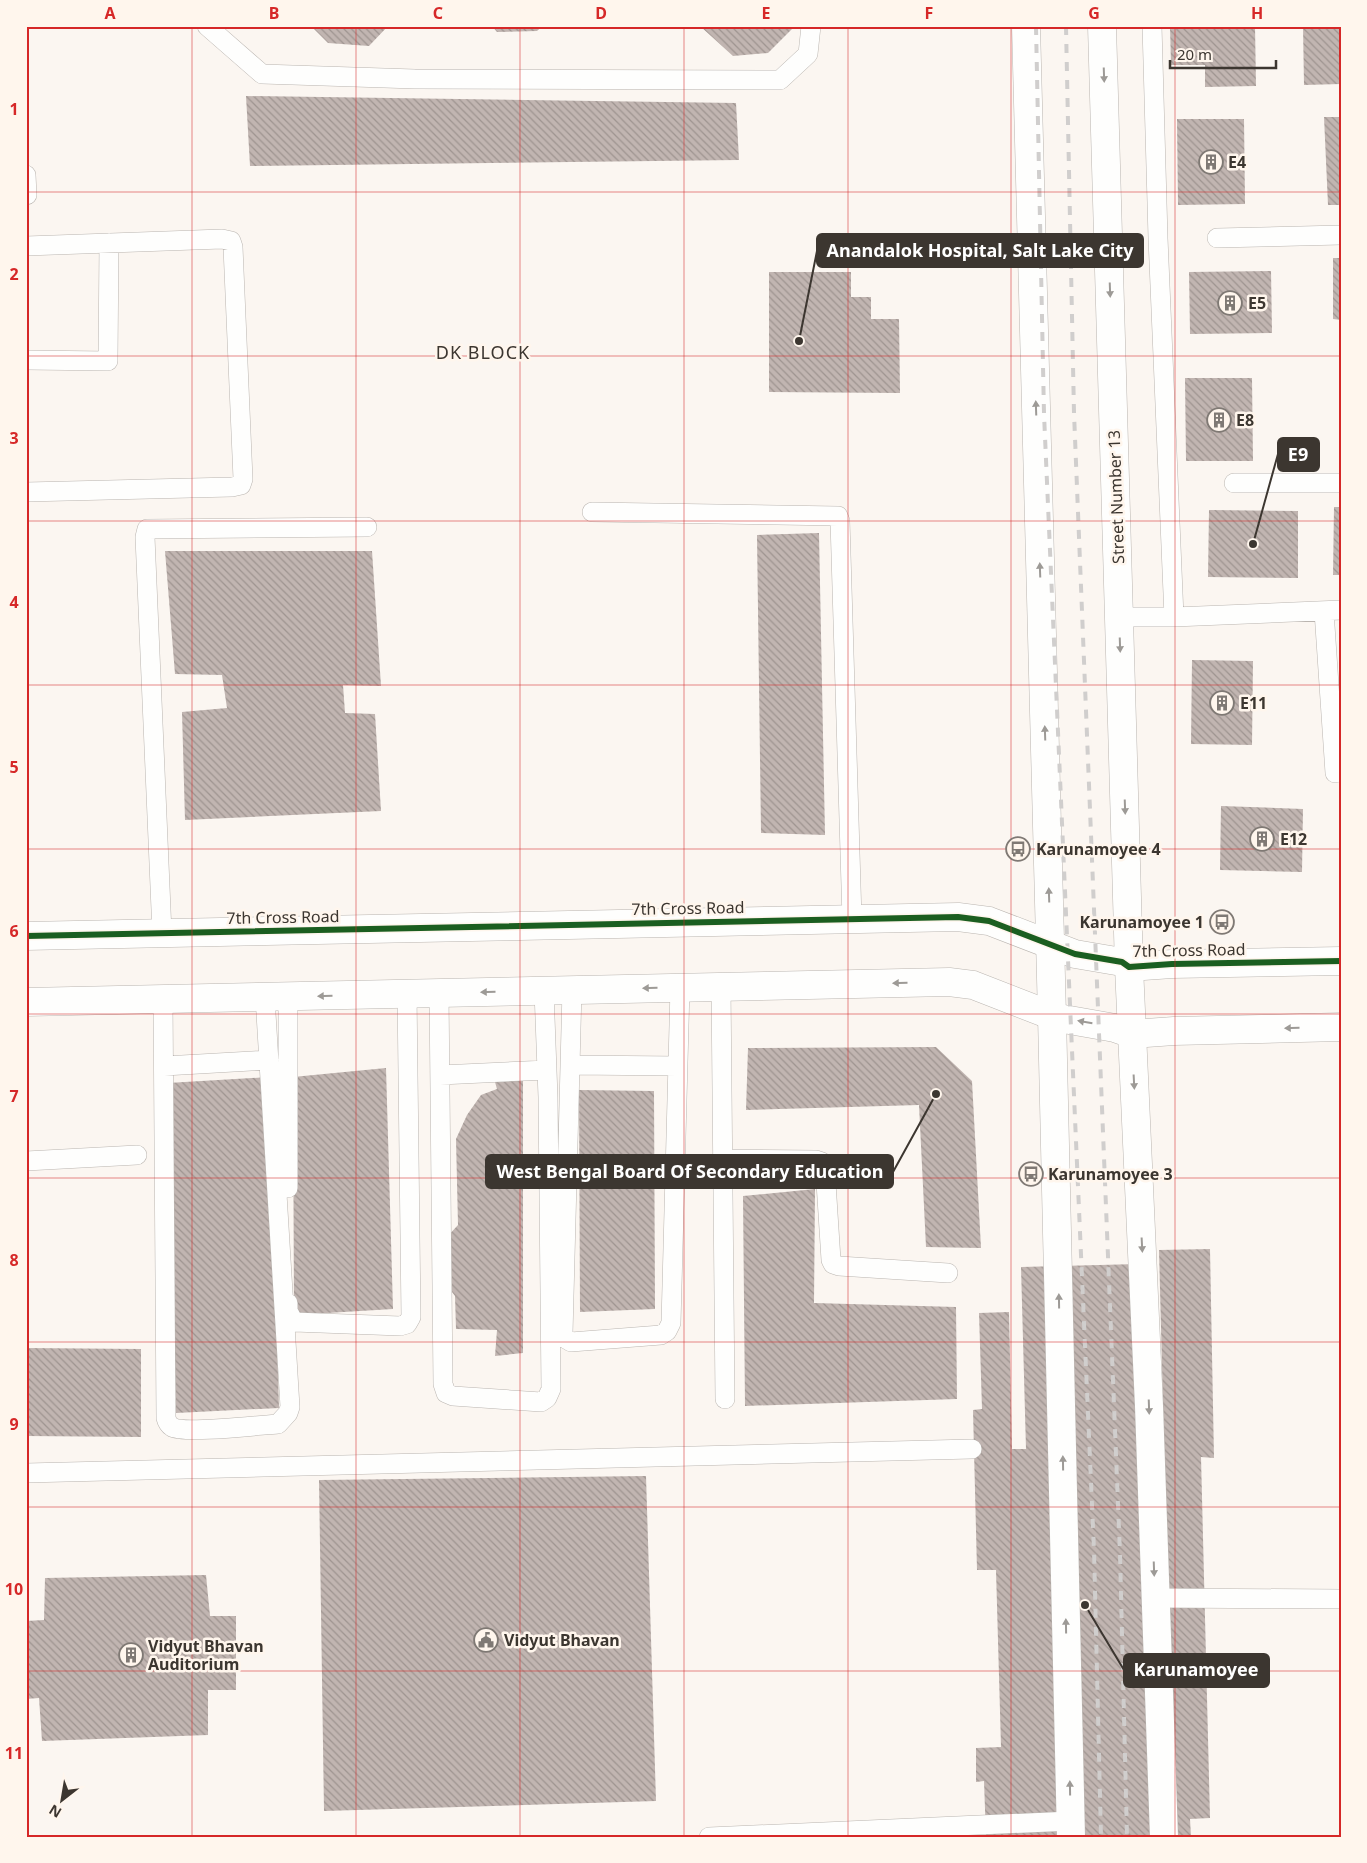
<svg xmlns="http://www.w3.org/2000/svg" width="1367" height="1863" viewBox="0 0 1367 1863" font-family="'Noto Sans',sans-serif">
  <style>
    .building { fill: url(#building-back-hatch) }
    .lines { fill: none; stroke-linecap: round; stroke-linejoin: round }
    .service-casing { stroke: #bab5b0; stroke-width: 20 }
    .tertiary-casing { stroke: #bab5b0; stroke-width: 29 }
    .secondary-casing { stroke: #bab5b0; stroke-width: 29 }
    .service { stroke: #fefefd; stroke-width: 19 }
    .tertiary { stroke: #fefefd; stroke-width: 28 }
    .secondary { stroke: #fefefd; stroke-width: 28 }
    .rail { stroke: #d0cecd; stroke-width: 4; stroke-dasharray: 9 9; stroke-linecap: butt }
    .cycleway-casing { stroke: #fff6ed; stroke-width: 9 }
    .cycleway { stroke: #1b5e20; stroke-width: 6 }
    .oneway { fill: #9d9a96 }
    .grid { fill: none; stroke: #d62828; stroke-width: 1; stroke-opacity: 0.55 }
    .labels { text-anchor: middle; stroke-width: 5; stroke-linejoin: round; paint-order: stroke }
    .poi-label { font-size: 16px; font-weight: bold; fill: #3c3630; stroke: #fff6ed; text-anchor: start }
    .street-label { font-size: 16px; fill: #3c3630; stroke: #fff6ed }
    .neighbourhood-label { font-size: 18px; letter-spacing: 1px; fill: #3c3630; stroke: #fff6ed }
    .leader { fill: none; stroke: #3c3630; stroke-width: 2 }
    .callout-dot { fill: #3c3630; stroke: #fff6ed; stroke-width: 2 }
    .callout { fill: #3c3630; stroke: #3c3630; stroke-width: 2 }
    .callout-label { font-size: 18px; text-anchor: middle; font-weight: bold; fill: #fff }
    .neatline { fill: none; stroke: #d62828; stroke-width: 2 }
    .grid-label { font-size: 16px; text-anchor: middle; font-weight: bold; fill: #d62828 }
  </style>
  <defs>
    <pattern id="building-back-hatch" width="6" height="6" patternUnits="userSpaceOnUse" patternTransform="scale(1.25)"><rect width="6" height="6" fill="#c1b5b1"/><path d="M-1 5l2 2M0 0l6 6M5-1l2 2" fill="none" stroke="#9e9490"/></pattern>
  </defs>
  <rect width="100%" height="100%" fill="#fbf6f1"/>
  <path class="building" d="M311,26h77l-19,20 -41,-3z
    M492,26h50l-5,5 -40,1z
    M700,26h95l-27,27 -35,3z
    M1170,26h85l1,60 -51,1v-22h-34z
    M1303,26h38v58l-37,1z
    M246,96l490,7 3,57 -489,6z
    M1324,117h17v88h-13z
    M1177,119h67l1,85 -67,1z
    M1333,258h8v62l-8,-1z
    M1271,271l1,62 -82,1 -1,-62z
    M769,272h82v25h20v22h28l1,74 -131,-1z
    M1185,378h67l1,83h-67z
    M1334,507h7v68h-8z
    M1209,510l89,1v67l-90,-1z
    M819,533l6,302 -64,-2 -4,-298z
    M165,551h207l9,135 -38,-1 2,28 30,1 6,97 -196,9 -3,-108 45,-4 -5,-33 -47,-1z
    M1192,660l61,1 -1,84 -61,-1z
    M1221,806l82,3 -1,63 -82,-2z
    M936,1047l36,34 9,167 -55,-1 -7,-142 -173,5 2,-62z
    M386,1068l7,241 -99,6 -1,-238z
    M493,1075l30,2v276l-28,3 2,-26 -41,-1 -1,-33 -12,-16 3,-42 12,-13 -2,-86 11,-24 14,-20 16,-6z
    M269,1077l10,331 -103,5 -8,-330z
    M579,1090l75,1 1,218 -75,3z
    M815,1189l-1,114 142,4 1,92 -212,7 -2,-210z
    M1210,1249l4,209 -13,-1 9,361 -20,1 1,18h-205l-2,-56 -8,1v-34l25,-1 -5,-177h-19l-4,-160 9,-1 -3,-96 30,-1 3,137h14l-5,-182 117,-3 26,181 -5,-195z
    M26,1348l115,1v88l-115,-1z
    M646,1476l10,325 -332,10 -5,-331z
    M206,1575l4,41h26v74h-28v45l-166,6 -3,-43 -13,1v-78l18,-1 1,-42z"/>
  <g class="lines">
    <g class="service-casing">
      <path id="service" d="M207,26l55,48 153,5 365,1 28,-26 3,-28
        M1152,26l6,212 16,379
        M26,175l1,20
        M1217,238l124,-3
        M26,246l196,-7 9,2 2,6 10,232 -2,6 -9,2 -206,5
        M26,360l82,1 1,-118
        M1234,483h107
        M592,512l246,4 2,5 12,398
        M1324,611l11,162
        M1119,617h55l167,-7
        M162,933l-17,-396 2,-8 220,-2
        M721,987l4,412
        M572,990l-9,344 3,5 5,3 90,-7 6,-4 4,-8 9,-335
        M439,993l4,391 3,9 7,3 88,6 6,-4 4,-9 -3,-292 -4,-106
        M288,997v191
        M163,999l3,419c1,4 3,7 6,9 12,7 89,-2 106,-3l10,-11 2,-6 -25,-410
        M571,1065l107,1
        M164,1066l105,-6
        M440,1075l107,-5
        M722,1159l94,1 6,2 3,5 6,93 2,4 6,2 109,7
        M26,1161l111,-6
        M288,1303v8l6,11 106,4 7,-2 4,-7 -4,-324
        M26,1473l946,-24
        M1155,1598l186,1
        M709,1837l362,-16"/>
    </g>
    <g class="tertiary-casing">
      <path id="tertiary" d="M26,936l932,-19 31,4 86,33 47,8 7,5 43,-3 169,-3
        M26,1002l923,-20 24,3 85,33 57,10 17,6 42,-3 167,-4"/>
    </g>
    <g class="secondary-casing">
      <path id="secondary" d="M1026,26l26,990 19,821
        M1102,26l27,941 20,439 15,431"/>
    </g>
    <use href="#service" class="service"/>
    <use href="#tertiary" class="tertiary"/>
    <use href="#secondary" class="secondary"/>
    <path class="rail" d="M1036,26l8,388 50,1136 7,287
      M1066,26l8,387 46,1141 7,283"/>
    <g class="cycleway-casing">
      <path id="cycleway" d="M26,936l932,-19 31,4 86,33 47,8 7,5 43,-3 169,-3"/>
    </g>
    <use href="#cycleway" class="cycleway"/>
  </g>
  <defs><path id="oneway-solid" d="M-6-.8H1V-3.2L6.5 0L1 3.2V.8H-6Z" transform="scale(1.25)"/></defs>
  <g class="oneway">
    <use href="#oneway-solid" transform="translate(1104 75) rotate(88)"/>
    <use href="#oneway-solid" transform="translate(1110 290) rotate(88)"/>
    <use href="#oneway-solid" transform="translate(1036 408) rotate(-92)"/>
    <use href="#oneway-solid" transform="translate(1040 570) rotate(-92)"/>
    <use href="#oneway-solid" transform="translate(1120 645) rotate(88)"/>
    <use href="#oneway-solid" transform="translate(1045 733) rotate(-92)"/>
    <use href="#oneway-solid" transform="translate(1125 807) rotate(88)"/>
    <use href="#oneway-solid" transform="translate(1049 895) rotate(-92)"/>
    <use href="#oneway-solid" transform="translate(900 983) rotate(179)"/>
    <use href="#oneway-solid" transform="translate(650 988) rotate(179)"/>
    <use href="#oneway-solid" transform="translate(488 992) rotate(179)"/>
    <use href="#oneway-solid" transform="translate(325 996) rotate(178)"/>
    <use href="#oneway-solid" transform="translate(1085 1022) rotate(-170)"/>
    <use href="#oneway-solid" transform="translate(1292 1028) rotate(179)"/>
    <use href="#oneway-solid" transform="translate(1134 1082) rotate(87)"/>
    <use href="#oneway-solid" transform="translate(1142 1245) rotate(87)"/>
    <use href="#oneway-solid" transform="translate(1059 1301) rotate(-91)"/>
    <use href="#oneway-solid" transform="translate(1149 1407) rotate(88)"/>
    <use href="#oneway-solid" transform="translate(1063 1463) rotate(-91)"/>
    <use href="#oneway-solid" transform="translate(1154 1569) rotate(88)"/>
    <use href="#oneway-solid" transform="translate(1066 1626) rotate(-91)"/>
    <use href="#oneway-solid" transform="translate(1070 1788) rotate(-91)"/>
  </g>
  <path class="grid" d="M192,26v1811M356,26v1811M520,26v1811M684,26v1811M848,26v1811M1011,26v1811M1175,26v1811M26,192h1315M26,356h1315M26,521h1315M26,685h1315M26,849h1315M26,1014h1315M26,1178h1315M26,1342h1315M26,1507h1315M26,1671h1315"/>
  <defs>
    <g id="building-ring" transform="scale(1.25)"><circle r="9.5" fill="#fff6ed" stroke="#7f7974" stroke-width="1.5"/><path d="M-4-6H4V6H1V3H-1V6H-4ZM-2.5-4.3h1.7v1.8h-1.7ZM.8-4.3h1.7v1.8H.8ZM-2.5-1h1.7V.8h-1.7ZM.8-1h1.7V.8H.8Z" fill="#7f7974"/></g>
    <g id="bus-ring" transform="scale(1.25)"><circle r="9.5" fill="#fff6ed" stroke="#7f7974" stroke-width="1.5"/><path d="M-5-6H5V4H4V6H2V4H-2V6H-4V4H-5ZM-3.5-4V0h7V-4ZM-3.5 1.2v1.5H-2V1.2ZM2 1.2v1.5H3.5V1.2Z" fill="#7f7974"/></g>
    <g id="civic-ring" transform="scale(1.25)"><circle r="9.5" fill="#fff6ed" stroke="#7f7974" stroke-width="1.5"/><path d="M-.6-6.5H3V-4.5H.6V-3L4-1V1h2V6H-6V1h2V-1L-.6-3ZM-1.2 2.5V6h2.4V2.5Z" fill="#7f7974"/></g>
  </defs>
  <g fill-rule="evenodd">
    <use href="#building-ring" x="1211" y="162"/>
    <use href="#building-ring" x="1230" y="303"/>
    <use href="#building-ring" x="1219" y="420"/>
    <use href="#building-ring" x="1222" y="703"/>
    <use href="#building-ring" x="1262" y="839"/>
    <use href="#bus-ring" x="1018" y="849"/>
    <use href="#bus-ring" x="1222" y="922"/>
    <use href="#bus-ring" x="1031" y="1174"/>
    <use href="#civic-ring" x="486" y="1640"/>
    <use href="#building-ring" x="131" y="1655"/>
  </g>
  <g class="labels">
    <g class="poi-label">
      <text x="1228" y="168">E4</text>
      <text x="1248" y="309">E5</text>
      <text x="1236" y="426">E8</text>
      <text x="1240" y="709">E11</text>
      <text x="1280" y="845">E12</text>
      <text x="1036" y="855">Karunamoyee 4</text>
      <text x="1204" y="928" text-anchor="end">Karunamoyee 1</text>
      <text x="1048" y="1180">Karunamoyee 3</text>
      <text x="504" y="1646">Vidyut Bhavan</text>
      <text x="148" y="1652">Vidyut Bhavan<tspan x="148" dy="18">Auditorium</tspan></text>
    </g>
    <g class="street-label">
      <text transform="translate(1116 497) rotate(-92)" y="6">Street Number 13</text>
      <text transform="translate(688 908) rotate(-1)" y="6">7th Cross Road</text>
      <text transform="translate(283 917) rotate(-1)" y="6">7th Cross Road</text>
      <text transform="translate(1189 950) rotate(-1)" y="6">7th Cross Road</text>
    </g>
    <g class="neighbourhood-label">
      <text x="483" y="359">DK BLOCK</text>
    </g>
  </g>
  <path class="leader" d="M799 341L817 251M1253 544L1278 454M936 1094L893 1172M1085 1605L1124 1670"/>
  <g class="callout-dot">
    <circle cx="799" cy="341" r="5"/>
    <circle cx="1253" cy="544" r="5"/>
    <circle cx="936" cy="1094" r="5"/>
    <circle cx="1085" cy="1605" r="5"/>
  </g>
  <g class="callout">
    <rect x="817" y="234" width="326" height="33" rx="5"/>
    <rect x="1278" y="438" width="41" height="33" rx="5"/>
    <rect x="486" y="1155" width="407" height="33" rx="5"/>
    <rect x="1124" y="1654" width="145" height="33" rx="5"/>
  </g>
  <g class="callout-label">
    <text x="980" y="257">Anandalok Hospital, Salt Lake City</text>
    <text x="1298" y="461">E9</text>
    <text x="690" y="1178">West Bengal Board Of Secondary Education</text>
    <text x="1196" y="1676">Karunamoyee</text>
  </g>
  <rect width="1367" height="1863" fill="none" stroke="#fff6ed" stroke-width="55"/>
  <g transform="translate(62 1800) rotate(211)" stroke="#fff6ed" stroke-width="4" paint-order="stroke">
  <path d="M0-4L9 19L0 12L-9 19Z" fill="#3c3630"/>
  <text y="-8" font-size="14" font-weight="bold" text-anchor="middle" fill="#3c3630">N</text>
  </g>
  <path d="M1170 60v8h106v-8" fill="none" stroke="#3c3630" stroke-width="2.5"/>
  <text x="1177" y="60" font-size="15" fill="#3c3630" stroke="#fff6ed" stroke-width="4" paint-order="stroke">20 m</text>
  <rect x="28" y="28" width="1312" height="1808" class="neatline"/>
  <g class="grid-label">
    <text x="110" y="19">A</text>
    <text x="274" y="19">B</text>
    <text x="438" y="19">C</text>
    <text x="601" y="19">D</text>
    <text x="766" y="19">E</text>
    <text x="929" y="19">F</text>
    <text x="1094" y="19">G</text>
    <text x="1257" y="19">H</text>
    <text x="14" y="115">1</text>
    <text x="14" y="280">2</text>
    <text x="14" y="444">3</text>
    <text x="14" y="608">4</text>
    <text x="14" y="773">5</text>
    <text x="14" y="937">6</text>
    <text x="14" y="1102">7</text>
    <text x="14" y="1266">8</text>
    <text x="14" y="1430">9</text>
    <text x="14" y="1595">10</text>
    <text x="14" y="1759">11</text>
  </g>
</svg>
